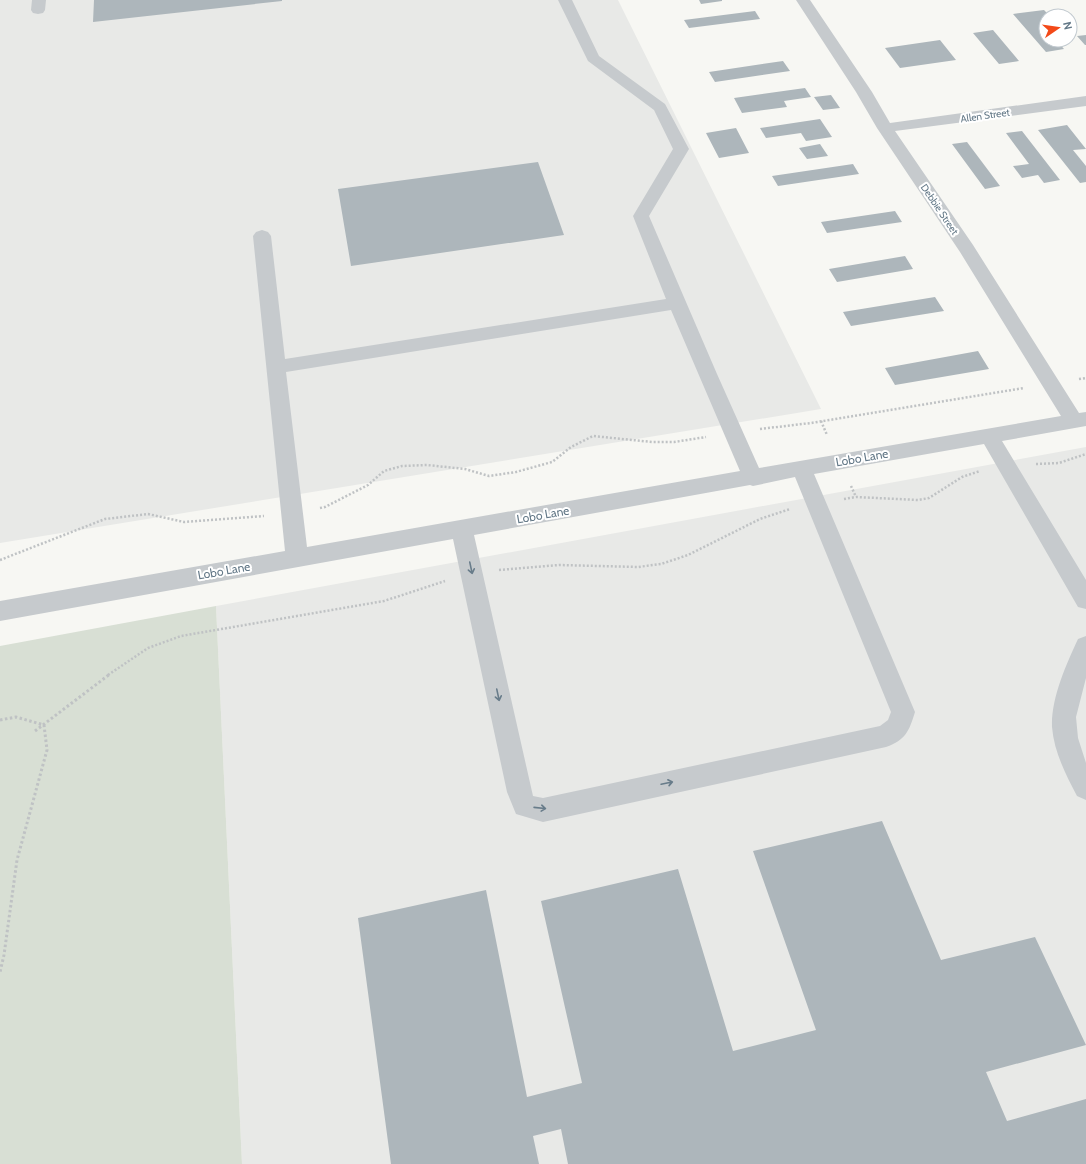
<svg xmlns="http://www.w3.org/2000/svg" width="1086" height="1164" viewBox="0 0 1086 1164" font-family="Cabin,sans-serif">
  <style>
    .built { fill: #e8e9e7 }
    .green { fill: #d8dfd4 }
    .building { fill: #adb6bb }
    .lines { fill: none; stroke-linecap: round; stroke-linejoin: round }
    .path-far1 { stroke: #bfc2c4; stroke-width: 2.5; stroke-dasharray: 2 2; stroke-linecap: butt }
    .path { stroke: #bfc2c4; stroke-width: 3; stroke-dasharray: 2.5 2.5; stroke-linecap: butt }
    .minor { fill: #c6cacd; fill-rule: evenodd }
    .oneway { stroke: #687c8a }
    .labels { text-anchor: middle; stroke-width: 4; stroke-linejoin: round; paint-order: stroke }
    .far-street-label { font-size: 10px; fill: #637887; stroke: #fff }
    .street-label { font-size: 12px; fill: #637887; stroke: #fff }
  </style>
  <rect width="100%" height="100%" fill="#f7f7f3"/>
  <path class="built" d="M0,0h618l203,409 -821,134z
    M1086,447v717h-844l-26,-558z"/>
  <path class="green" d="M216,606l26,558h-242v-518z"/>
  <path class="building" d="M94,0h188v1l-189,21z
    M699,0h23v1l-21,3z
    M1044,10l6,6h-4v24h10l8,9 -18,3 -33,-38z
    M755,11l5,8 -71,9 -5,-8z
    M993,30l26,31 -20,3 -26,-31z
    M1086,35v10h-1l-8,-9z
    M940,40l16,20 -56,8 -15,-20z
    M783,61l7,10 -75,11 -6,-10z
    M805,88l6,9 -27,4 3,6 -45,6 -8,-15z
    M831,95l9,13 -17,2 -9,-13z
    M820,119l12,18 -26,4 -5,-8 -35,5 -6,-10z
    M1067,125l19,24 -13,1 13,16v16l-6,1 -42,-53z
    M736,128l13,25 -30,5 -13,-25z
    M1022,131l38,49 -16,3 -6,-8 -16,3 -9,-12 16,-2 -23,-31z
    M967,142l33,44 -15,3 -33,-45z
    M820,144l8,12 -21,3 -8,-11z
    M538,162l26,73 -213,31 -13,-77z
    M853,164l6,10 -81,12 -6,-10z
    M895,211l7,11 -75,11 -6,-11z
    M905,256l8,13 -76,13 -8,-13z
    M935,297l9,14 -93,15 -8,-14z
    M978,351l11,18 -94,16 -10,-17z
    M882,821l59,139 94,-23 51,108 -100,27 21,49 79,-22v65h-518l-7,-35 -28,7 6,28h-148l-33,-246 128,-28 41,207 55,-14 -41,-182 137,-32 55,182 83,-21 -63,-179z"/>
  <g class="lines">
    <path class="path-far1" d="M1079,379l7,-1
      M821,421l6,14
      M760,429l51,-6 213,-35
      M1036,464l23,-1 27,-9
      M851,486l5,11
      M844,499l12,-2 62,3 11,-2 33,-21 18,-6
      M320,508l5,-1 43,-22 16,-14 18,-5 25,-1 38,4 24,7 27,-4 36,-10 19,-15 22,-11 59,6h22l32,-5
      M0,560l105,-41 43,-5 36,8 80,-6
      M499,570l60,-5 79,2 23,-3 27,-9 72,-36 30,-10
      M108,675l40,-27 33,-12 203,-35 61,-20"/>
    <path class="path" d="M0,720l16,-3 28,8 3,25 -30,110 -13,95 -4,17
      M35,731l75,-57"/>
    <path class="minor" d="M32,0h14l-1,10 -2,3 -5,1 -5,-1 -2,-3z
      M558,0h14l27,56 66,48 24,45 -40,67 68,158 42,94 302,-52 -101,-164 -83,-124 -21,-36 -60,-92h14l62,92 18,31 196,-27v10l-191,25 78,114 106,168 7,-1v14l-84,15 84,139v29l-8,-2 -94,-163 -170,30 101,238c-6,19 -9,28 -29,35l-343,75 -27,-8 -9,-22 -54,-253 -453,82v-20l285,-50 -32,-315 3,-4 6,-2 6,2 3,4 14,123 381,-60 -33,-83 40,-67 -19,-39 -66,-49zM671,310l69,161 -433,76 -21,-175zM795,477l96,235 -3,8 -8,6 -337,72 -10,-2 -59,-261 276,-50 3,1z
      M1086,636v42l-10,39 2,21 8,25v37l-9,-4c-11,-21 -23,-44 -25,-69 -1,-29 14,-62 26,-88z"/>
  </g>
  <defs><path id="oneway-shaft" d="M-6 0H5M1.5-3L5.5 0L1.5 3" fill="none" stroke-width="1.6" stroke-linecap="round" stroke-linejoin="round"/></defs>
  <g class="oneway">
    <use href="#oneway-shaft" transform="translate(471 568) rotate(78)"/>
    <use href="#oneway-shaft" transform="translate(498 695) rotate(78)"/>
    <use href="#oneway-shaft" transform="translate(667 783) rotate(-12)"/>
    <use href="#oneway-shaft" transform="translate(540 808) rotate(6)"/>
  </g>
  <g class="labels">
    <g class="far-street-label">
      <text transform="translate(985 115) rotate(-8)" y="4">Allen Street</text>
      <text transform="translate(940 209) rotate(56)" y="4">Debbie Street</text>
    </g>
    <g class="street-label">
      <text transform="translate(862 458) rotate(-10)" y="4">Lobo Lane</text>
      <text transform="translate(543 515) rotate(-10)" y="4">Lobo Lane</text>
      <text transform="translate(224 571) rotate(-10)" y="4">Lobo Lane</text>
    </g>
  </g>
  <g transform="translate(1058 28) rotate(77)"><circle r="19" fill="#ffffff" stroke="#c1c9cf"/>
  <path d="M0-3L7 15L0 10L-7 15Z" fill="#f34918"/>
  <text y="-6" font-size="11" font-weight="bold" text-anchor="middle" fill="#637887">N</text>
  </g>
</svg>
